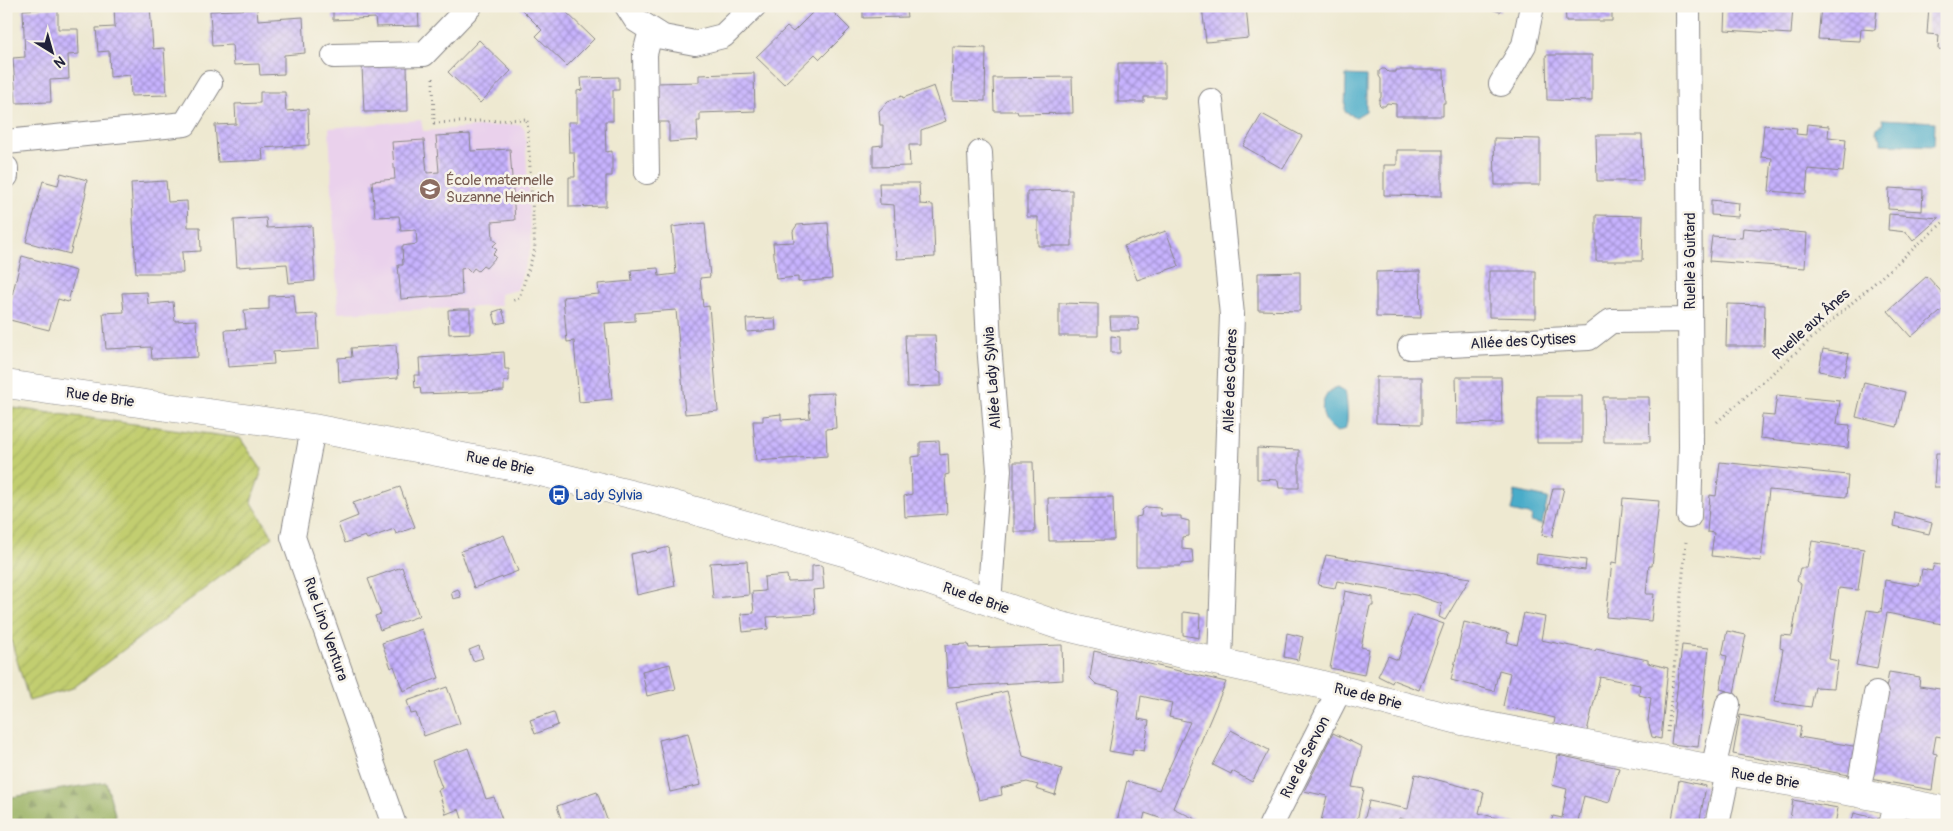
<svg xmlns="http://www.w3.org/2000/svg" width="1953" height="831" viewBox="0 0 1953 831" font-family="Pangolin,sans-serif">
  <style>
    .built { fill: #ead1ec }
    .forest { fill: url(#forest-firs); stroke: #5e6a4e }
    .garden { fill: url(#garden-furrows); stroke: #727856 }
    .water { fill: #49acc9; stroke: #366782 }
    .building { fill: url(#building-cross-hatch) }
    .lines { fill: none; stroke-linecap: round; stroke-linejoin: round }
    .minor-casing { stroke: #888686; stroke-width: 26 }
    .tertiary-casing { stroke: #888686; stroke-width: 29 }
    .path { stroke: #888686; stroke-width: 3; stroke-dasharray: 1 4; stroke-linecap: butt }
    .minor { stroke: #fff; stroke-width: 24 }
    .tertiary { stroke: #fff; stroke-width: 28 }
    .labels { text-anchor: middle; stroke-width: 5; stroke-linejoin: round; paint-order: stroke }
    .education-label { font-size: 15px; fill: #785e54; stroke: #f7f3e8; text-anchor: start }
    .street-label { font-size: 15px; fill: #22223b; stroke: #f7f3e8 }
    .transit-label { font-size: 15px; fill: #164399; stroke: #f7f3e8; text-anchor: start }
  </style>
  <defs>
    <pattern id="forest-firs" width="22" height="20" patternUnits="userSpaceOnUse" patternTransform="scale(1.25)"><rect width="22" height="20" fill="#99b162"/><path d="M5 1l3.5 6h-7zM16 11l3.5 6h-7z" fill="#7c9052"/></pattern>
    <pattern id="garden-furrows" width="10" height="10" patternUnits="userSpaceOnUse" patternTransform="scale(1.25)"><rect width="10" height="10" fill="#c2ce70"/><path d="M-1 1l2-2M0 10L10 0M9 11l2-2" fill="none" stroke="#a6b162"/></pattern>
    <pattern id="building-cross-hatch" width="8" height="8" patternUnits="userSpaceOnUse" patternTransform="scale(1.25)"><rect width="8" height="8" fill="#c7b3fe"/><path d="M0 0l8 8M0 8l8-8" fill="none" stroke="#a191cf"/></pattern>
  </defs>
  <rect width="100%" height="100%" fill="#f7f3e8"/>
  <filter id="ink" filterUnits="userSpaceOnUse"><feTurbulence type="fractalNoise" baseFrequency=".02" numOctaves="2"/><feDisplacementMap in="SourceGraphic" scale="10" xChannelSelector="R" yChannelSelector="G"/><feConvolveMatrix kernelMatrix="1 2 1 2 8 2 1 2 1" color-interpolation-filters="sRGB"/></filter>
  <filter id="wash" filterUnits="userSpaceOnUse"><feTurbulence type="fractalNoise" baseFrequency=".0096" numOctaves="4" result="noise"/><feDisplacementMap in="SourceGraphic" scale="20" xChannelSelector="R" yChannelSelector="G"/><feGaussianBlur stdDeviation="1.12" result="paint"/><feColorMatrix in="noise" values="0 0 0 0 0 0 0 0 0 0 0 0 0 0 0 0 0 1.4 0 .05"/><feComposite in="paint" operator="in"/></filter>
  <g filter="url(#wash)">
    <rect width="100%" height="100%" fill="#eee9d1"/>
    <path class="built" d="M421,120l2,11 97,-7 5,6 6,118 -14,42 -17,4 1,12 -163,7 -9,-185z"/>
    <path class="forest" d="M106,782l12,43h-112v-27z"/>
    <path class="garden" d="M6,407l234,31 22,32 -11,31 22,36 -200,151 -44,13 -23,-78z"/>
    <path class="water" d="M1346,75l20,1v35l-10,6 -11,-5z
      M1882,119l53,3 -1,24 -53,-2v-5l-5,-7 1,-4 6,-5z
      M1338,387l7,4c2,8 4,31 0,38l-8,3c-5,-4 -11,-8 -13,-15 -5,-12 2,-27 14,-30z
      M1515,491l33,7 -6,27 -11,-3 1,-6 -21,-5z"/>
    <g id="blocks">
      <path class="building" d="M114,6h36l3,43 11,-1 3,47 -36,1 -1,-21 -20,2 -1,-26 -11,1 -2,-24 19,-1z
        M333,6h85l1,20 -43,1 -1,-9 -42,2z
        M518,6h48l-3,3 31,30 -27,27 -31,-30 6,-6z
        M819,6h8l23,23 -30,30 -5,-5 -31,30 -28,-27 31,-30 6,5z
        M863,6h86v3l-43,1 1,7 -44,1z
        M1202,6h44l3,32 -43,4z
        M1482,6h19l-1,6z
        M1565,6h47v15h-46z
        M1726,6h67l-2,28 -66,-4z
        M1821,6h56l-2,24 -14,-1 -1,12 -42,-2z
        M1929,6h18v44l-9,-1 1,-14 -12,-1z
        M58,8v21h20l1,25 -11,1 1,24 -19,1 1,22 -35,1 -3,-45 12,-1 -2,-47z
        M257,9l1,11 45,-3 2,36 -21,2v19l-24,1 -1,-11 -25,1 -2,-20 -20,1 -2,-35z
        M479,40l32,31 -31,32 -32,-31z
        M953,47l33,1 -1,53 -33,-1z
        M1546,55h46v46l-45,-1z
        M1118,63h47v34h-21v5h-26z
        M407,65l1,46 -44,1 -2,-46z
        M1382,69h3l3,3h8v-2h48l1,33h-2v13h-47v-12l-9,-1 -2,3h-4l-2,-2v-4l2,-3v-18l-2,-3v-5z
        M754,73l1,38 -55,2v8h-3l1,19 -29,2v-20h-12l-1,-39 43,-1v-7z
        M619,77v13h-6v31h-8l1,31 6,-1v25h-6v30l-37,1v-30h6l-1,-25h-5l-1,-30h9v-31l5,-1 -1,-12z
        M1072,77l1,36 -55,1 -1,-3h-23l-1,-33z
        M934,86l12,35 -25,9v15h-12l1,21 -37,1v-21l10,-1v-20h-3l-1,-14 9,-10 14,-5 1,2z
        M260,92h25l1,19 22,-2 1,36 -47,3 1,12 -45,2 -3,-37 21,-1 -1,-20 25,-1z
        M1262,114l40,22 -19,33 -40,-23z
        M1807,124l22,2 -1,11 18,2 -3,33 -35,-3 -2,25 -37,-3 3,-33 -11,-1 3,-32 33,3 -1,6 10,1z
        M470,134l1,17 39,-2 5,71 -23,2 1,17 4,3 -4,4 4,4 -4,4 3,3 -10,11 -3,-2 -5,5 -4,-3 -3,4 -4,-4 -6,1 1,26 -61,4 -3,-34h5l-1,-19 15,-2 -1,-14 -15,1 -2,-15 -24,1 -3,-36 23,-2 -3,-37 32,-2 3,33 12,-1 -3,-36z
        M1596,135h46l1,46h-46z
        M1494,138l46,1v46h-45z
        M1397,150h45v46l-58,-1v-30h13z
        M61,173l26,7 -2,12 1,1 -16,61 -44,-12 17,-61 15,4z
        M166,181l2,21 19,-1 1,26h12l1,24 -19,1 1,21h-47l-5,-90z
        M879,183h40l1,21 13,1 2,52 -38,2 -3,-54 -14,-1z
        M1889,188l34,2 -1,21 -34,-2z
        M1072,190v56h-34v-29h-11v-26z
        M1711,200l28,3 -1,14 -27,-2z
        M1889,214l50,4 -26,23 -7,-9 -18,-2z
        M1596,215l47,1 -1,45h-46z
        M266,218l1,10 45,-2 3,55 -26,2 -2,-19 -50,3 -3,-47z
        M705,223l5,54 -10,1 3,29 6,-1 9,105 -33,3 -9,-104 -41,3v8l-30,2 7,76 -33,3 -5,-61 -7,1 -4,-45 36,-3 -1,-10 34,-3 -1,-11 27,-2 1,8 17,-2 -4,-47z
        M828,223l4,56 -34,3v-5l-22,2 -3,-36 21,-1 -1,-11 4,-6z
        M1743,228l64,5 -2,35 -96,-7 3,-25 30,2z
        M1166,231l13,35 -42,14 -13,-34z
        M22,256l54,15 -8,31 -10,-3 -9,31 -43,-11z
        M1420,271l1,47 -45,-1v-45z
        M1489,271h47v47l-47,-1z
        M1300,272v39l-42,-1v-37z
        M1927,276l20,22v8l-36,31 -23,-26z
        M147,292l1,12 25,-2 2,19 21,-1 2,37 -46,2 -1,-12 -45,2 -3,-36 21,-1 -2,-19z
        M294,295l2,20 21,-1 2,35 -46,3 1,12 -46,3 -3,-37 21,-1 -2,-19 25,-1v-13z
        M1059,303l39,1v32h-39z
        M1727,304l38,1 -1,41h-38z
        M459,309h11v24l-21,1 -1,-24z
        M502,309l4,13 -10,2 -3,-12z
        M1110,317h28l1,13h-28z
        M775,318l1,12 -29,2 -1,-13z
        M905,335h30l2,36 4,1v14l-34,1z
        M1111,336l9,1v16h-9z
        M396,345l2,33 -59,4 -1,-24 14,-1 -1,-9z
        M1823,349l26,5 -5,22 -25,-5z
        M504,352l1,17h4v12h-5v10l-83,3 -1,-7 -5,1 -1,-13h6l-1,-17z
        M1376,377h46v47l-46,-1z
        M1456,377h45l1,46 -45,1z
        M1864,382l41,10 -8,35 -41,-10z
        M834,393l2,35 -10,1 1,27 -71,5 -3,-40h10v-5l18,-2v6l29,-2 -2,-24z
        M1777,395l63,6 -3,23 13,1 -2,23 -88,-10 2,-23 12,1z
        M1537,396h45v47h-45z
        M1603,397h46l1,45h-46z
        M939,441l1,14 8,-1 1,20 -4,1 2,39 -42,3 -1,-21 8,-2 -1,-37 9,-1v-14z
        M1257,448l42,2v38h-20l-1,-8 -21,-1z
        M1936,453h11v34h-13z
        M1014,462h19l2,70h-21z
        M1720,462l128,13 -2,22 -77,-7 -8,71 -50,-5 3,-23 -7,-1 3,-37 6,1z
        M400,487l15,40 -19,7 -2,-5 -27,10 -2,-3 -20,7 -7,-19 20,-8 -5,-13z
        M1553,488h11l-12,49 -10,-2z
        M1113,497l1,43 -65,1 -1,-43z
        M1623,498l36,3 -7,65h-3l-3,28h8l-3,27 -45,-4 6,-55 5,1z
        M1146,507l14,1 1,8h20v3l8,2v15l-7,1v12l10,1 1,13 -12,1 -1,2h-44v-49l5,-1 1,-6z
        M1896,513l36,10 -3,11 -35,-8z
        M504,535l14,36 -44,17 -13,-37z
        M1812,541l52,8 -6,41 -19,-2 -10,71 9,2 -4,27 -19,-1 -4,20 -37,-5 9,-53 -3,-1 1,-13 11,1 9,-52 -4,-3 3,-13h7z
        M669,547l6,39 -38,9 -6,-41 14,-3 1,2z
        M1537,554l49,6 -1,10 -49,-6z
        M1326,555l94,15 50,8 -25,42 -6,-3 3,-13 -26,-9 -79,-14 -2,7 -17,-3z
        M747,561l2,34 -36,3 -3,-35z
        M1934,564l13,2v59l-60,-12 -10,56 -21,-4 11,-55 14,2 4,-32 34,6 3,-17 10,2z
        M822,565l2,24 -11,1 2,24 -48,3 1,12 -25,3 -2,-18 13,-1 -2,-21 13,-1 -1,-14 23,-2 1,7 24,-1v-15z
        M402,567l17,49 -39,14 -5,-14 6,-2 -13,-35z
        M458,589l3,8 -8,2 -2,-7z
        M1345,591l28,6v9h-3l-9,41 8,2 -5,26 -34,-7z
        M1183,612l17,2 -1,24 -16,-3z
        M1524,613l21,4 -4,23 54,11 1,-2 52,11v3l20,5 -7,71 -9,-2 -4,-16 3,-23 -12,-3 1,-10 -40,-8 -13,54 -33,-7 1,-6 -52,-12 7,-33 -11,-3 -5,21 -43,-11 13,-58 45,11 -2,9 10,3z
        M1417,615l27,9 -25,66 -26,-10 -1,3 -14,-7 10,-20 10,4 15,-44z
        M422,629l17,49 -36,13 -9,-25 -3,2 -9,-25z
        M1727,631l19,4 -12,58 -14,-4 7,-33 -5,-1z
        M1287,633l16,4 -5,23 -14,-3z
        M968,644l1,4 93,-3 1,35 -115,7 -3,-42z
        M1682,645l27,3 -11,99 -27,-3z
        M479,646l4,12 -10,3 -4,-11z
        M1094,651l132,31 -53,126 34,17h-27l-35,-12 -3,12h-26l11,-44 32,9 31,-68 -21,-5 3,-14 -31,-7 -3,23 11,2 -5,30 -11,-2 -1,6 -23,-4 11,-61 -24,-6 -6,-6z
        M670,664l6,25 -29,7 -5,-25z
        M1889,672l31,5 -1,9 28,4v48l-11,-2 -3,17 4,1 -5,36 -62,-11z
        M447,687l13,36 -36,13 -8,-23 -5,1 -4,-13z
        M1007,691l16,65 39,13 -7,26 -19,-6 2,-4 -11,-3 -26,6 1,7 -23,5 -23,-97z
        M554,712l4,13 -23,9 -5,-14z
        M1740,715l61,12 -2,10 60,10 -5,29 -121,-22z
        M1231,730l38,20 -17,32 -20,-11 -1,3 -18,-9z
        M688,733l13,52 -31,7 -11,-52z
        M1333,733l29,14 -10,40 12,2 -8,36h-36l7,-29 -23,-5z
        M468,748l18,51 8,-2 10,28h-40l-5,-16 -13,5 -8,-24 4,-2 -10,-27z
        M1558,755l61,13 -10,35 -25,-7 -7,29h-27l3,-9 9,2 5,-29 -15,-4z
        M1415,774l69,18 -5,21 42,12h-97l-25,-7 -2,7h-34l6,-24 39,8z
        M1679,780l27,6 -7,39h-28z
        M597,792l12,33h-46l-6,-19z
        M1793,800l45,8 -3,17h-46z
        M1854,813l29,7 -1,5h-31z
        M1904,818l26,6v1h-28z"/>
    </g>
  </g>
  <g filter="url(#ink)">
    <use href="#blocks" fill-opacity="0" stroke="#888686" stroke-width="1"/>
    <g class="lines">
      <g class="minor-casing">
        <path id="minor" d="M627,6l9,14 27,17 32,6 28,-7 31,-30
          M1688,6l3,440 -2,70
          M334,56l90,-2 46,-48
          M1501,84l23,-39 8,-39
          M1211,101l21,214 -12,347
          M6,142l179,-18 25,-41
          M980,153l9,191 10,126 -10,132
          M6,168v8
          M647,172l-2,-118 6,-24
          M1410,347l179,-9 22,-17 79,-1
          M313,428l-20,109 101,288
          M1713,769l15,-65
          M1858,793l18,-99
          M1271,825l69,-136
          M1717,825l11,-53
          M1891,825l6,-25"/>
      </g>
      <g class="tertiary-casing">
        <path id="tertiary" d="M6,384l307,44 227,44 127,31 180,50 211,72 79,19 182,40 143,37 251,48 145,24 89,18"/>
      </g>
      <path class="path" d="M433,78l1,45 93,-4 8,130 -16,49 -8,3
        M1717,422l230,-203
        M1668,732l18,-190"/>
      <use href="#minor" class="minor"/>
      <use href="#tertiary" class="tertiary"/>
    </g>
  </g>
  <defs>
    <g id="school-disc" transform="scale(1.125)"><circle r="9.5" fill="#8d6e63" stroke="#f7f3e8"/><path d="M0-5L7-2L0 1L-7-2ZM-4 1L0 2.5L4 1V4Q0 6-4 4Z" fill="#fff"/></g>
    <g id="bus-disc" transform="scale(1.125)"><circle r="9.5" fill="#1a4fb4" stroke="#f7f3e8"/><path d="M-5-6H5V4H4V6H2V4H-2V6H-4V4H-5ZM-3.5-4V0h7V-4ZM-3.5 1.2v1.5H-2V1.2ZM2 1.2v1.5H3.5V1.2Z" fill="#fff"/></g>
  </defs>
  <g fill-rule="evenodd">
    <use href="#school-disc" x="430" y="189"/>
    <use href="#bus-disc" x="559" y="495"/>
  </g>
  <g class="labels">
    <g class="education-label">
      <text x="446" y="185">École maternelle<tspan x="446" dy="17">Suzanne Heinrich</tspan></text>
    </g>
    <g class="street-label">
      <text transform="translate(1690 261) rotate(-90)" y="5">Ruelle à Guitard</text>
      <text transform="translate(1811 324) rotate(-42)" y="5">Ruelle aux Ânes</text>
      <text transform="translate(1523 341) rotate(-3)" y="5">Allée des Cytises</text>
      <text transform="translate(992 378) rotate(-94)" y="5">Allée Lady Sylvia</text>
      <text transform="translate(1230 381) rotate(-88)" y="5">Allée des Cèdres</text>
      <text transform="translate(100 397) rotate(8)" y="5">Rue de Brie</text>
      <text transform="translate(500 463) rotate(12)" y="5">Rue de Brie</text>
      <text transform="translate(976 598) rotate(19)" y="5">Rue de Brie</text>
      <text transform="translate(326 629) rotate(71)" y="5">Rue Lino Ventura</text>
      <text transform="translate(1368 696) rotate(14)" y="5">Rue de Brie</text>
      <text transform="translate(1305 757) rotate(-63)" y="5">Rue de Servon</text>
      <text transform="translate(1765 778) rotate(9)" y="5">Rue de Brie</text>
    </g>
    <g class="transit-label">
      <text x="575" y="500">Lady Sylvia</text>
    </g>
  </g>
  <rect width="1953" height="831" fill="none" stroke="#f7f3e8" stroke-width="25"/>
  <g transform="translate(52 52) rotate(143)" stroke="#f7f3e8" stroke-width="4" paint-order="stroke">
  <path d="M0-4L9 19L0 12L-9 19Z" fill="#22223b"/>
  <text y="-8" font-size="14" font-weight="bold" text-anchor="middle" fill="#22223b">N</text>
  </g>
</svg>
